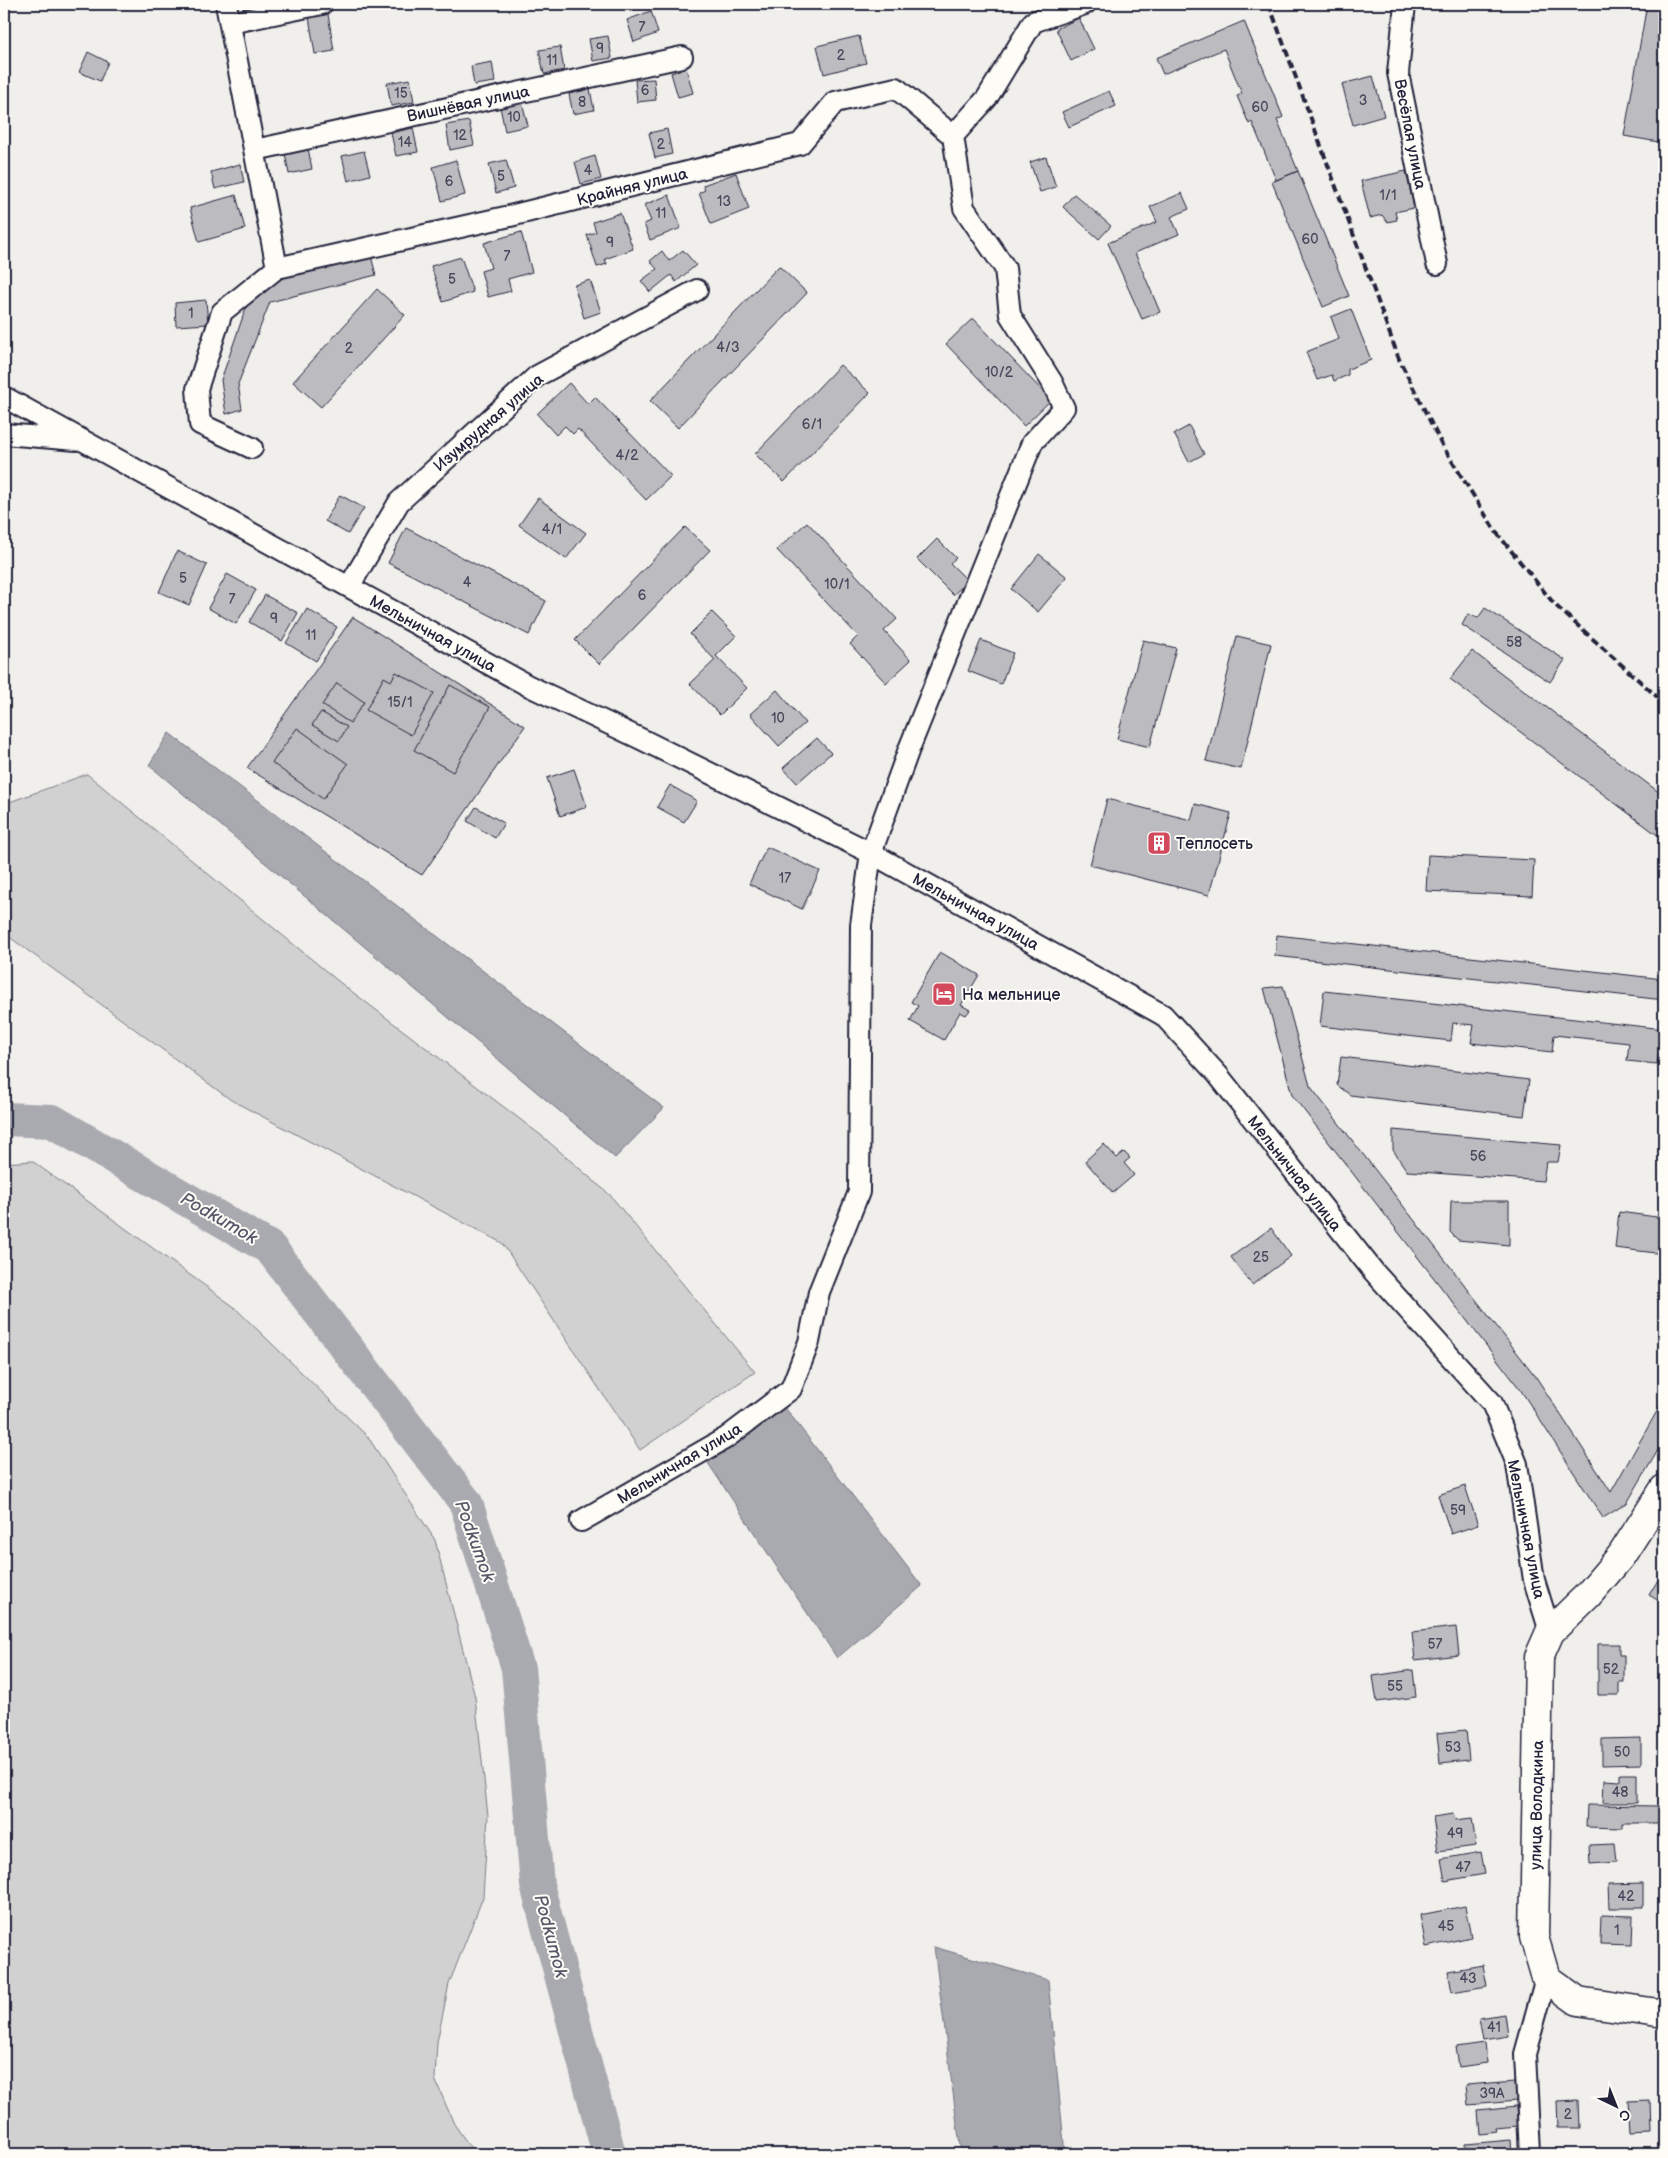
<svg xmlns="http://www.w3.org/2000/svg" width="1668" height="2158" viewBox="0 0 1668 2158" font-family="'Balsamiq Sans',sans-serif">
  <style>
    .green { fill: #d2d1d1; stroke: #7a7a86 }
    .water { fill: #a9a9b0; stroke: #737381 }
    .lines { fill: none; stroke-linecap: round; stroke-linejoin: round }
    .river { stroke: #a9a9b0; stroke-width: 34 }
    .building { fill: #bcbcc0; stroke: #22223b }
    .street-casing { stroke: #22223b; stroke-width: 24 }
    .secondary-casing { stroke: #22223b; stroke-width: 31 }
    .street { stroke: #fdfcf7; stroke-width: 20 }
    .secondary { stroke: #fdfcf7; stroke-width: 28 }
    .rail { stroke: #22223b; stroke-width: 4; stroke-dasharray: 8 4; stroke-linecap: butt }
    .labels { text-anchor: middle; stroke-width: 4; stroke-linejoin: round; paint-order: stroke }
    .number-label { font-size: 14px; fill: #48485c }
    .street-label { font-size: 16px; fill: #22223b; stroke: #fdfcf7 }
    .poi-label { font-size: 16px; fill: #22223b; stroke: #fdfcf7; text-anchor: start }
    .water-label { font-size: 18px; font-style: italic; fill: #58586a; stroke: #fdfcf7 }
  </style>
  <rect width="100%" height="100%" fill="#f0efec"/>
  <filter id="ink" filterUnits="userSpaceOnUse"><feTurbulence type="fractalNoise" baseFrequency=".02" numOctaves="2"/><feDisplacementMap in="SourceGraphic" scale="10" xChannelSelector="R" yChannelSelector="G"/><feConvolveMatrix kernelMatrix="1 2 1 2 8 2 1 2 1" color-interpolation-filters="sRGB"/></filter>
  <g filter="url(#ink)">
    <path class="green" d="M87,774l251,207 204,155 68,59 145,177 -115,78 -138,-207 -271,-143 -227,-167v-129z
      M32,1161l201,145 135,131 67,103 40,157 13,119 -5,81 -34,87 -12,58 -2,37 19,45 21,30h-471v-991z"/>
    <path class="water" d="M169,733l495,375 -49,50 -466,-393z
      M783,1405l139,181 -85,72 -129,-195z
      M934,1947l114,33 17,174h-104z"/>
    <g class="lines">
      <path class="river" d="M4,1119l48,2 218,127 196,255 52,165 19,217 72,269"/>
    </g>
    <path class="building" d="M1647,4h17v139l-40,-7z
      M651,11l7,22 -24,9 -7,-22z
      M328,14l6,37 -19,3 -6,-37z
      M1079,18l15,31 -23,12 -15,-32z
      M1244,21l39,96 -6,3 21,51 -22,9 -24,-58 -3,2 -12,-28 5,-2 -18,-45 -61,25 -7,-16z
      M608,36l4,22 -19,3 -4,-22z
      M859,36l7,27 -42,11 -7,-28z
      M560,47l4,23 -20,4 -5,-24z
      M88,52l20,10 -8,19 -21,-9z
      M492,62l3,20 -21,3 -3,-19z
      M686,68l7,25 -15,4 -7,-24z
      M1373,76l11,40 -31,9 -11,-41z
      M410,79l4,23 -23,4 -4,-23z
      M654,79l2,21 -19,2 -2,-22z
      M590,89l4,21 -21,4 -4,-20z
      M1109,91l7,15 -47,21 -7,-15z
      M522,102l6,24 -23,5 -5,-24z
      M469,121l5,24 -24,5 -4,-25z
      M413,128l5,24 -22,4 -5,-23z
      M667,129l5,25 -17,4 -6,-25z
      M308,148l4,21 -23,5 -4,-21z
      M364,151l6,24 -22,6 -6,-25z
      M595,156l6,23 -20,5 -6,-22z
      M1046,157l10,30 -16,5 -10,-30z
      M456,160l9,35 -23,6 -9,-34z
      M506,160l8,28 -18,5 -7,-29z
      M240,164l4,18 -29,7 -4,-17z
      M1298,171l51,125 -26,11 -51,-125z
      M1406,171l8,37 -19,4 2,8 -10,2 -5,-7 -12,3 -9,-37z
      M736,173l13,36 -38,15 -12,-31 6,-3 -2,-5z
      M1182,193l7,16 -18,8 8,17 -44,19 25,59 -18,7 -34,-76 49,-21 -7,-15z
      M1074,194l37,32 -12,13 -36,-32z
      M236,195l9,34 -46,13 -9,-34z
      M669,195l12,33 -31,12 -6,-16 7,-3 -7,-16z
      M620,213l13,36 -28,10 2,5 -10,3 -10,-32 9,-3 -3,-10z
      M521,232l11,40 -24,7 3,12 -23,6 -7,-26 10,-3 -7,-25z
      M683,250l13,15 -20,17 -5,-7 -21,17 -9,-11 16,-12 -7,-8 12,-10 7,10z
      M371,256l5,19 -106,27 -32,82 4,25 -16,5 -5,-34 29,-84 18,-15z
      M461,257l12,35 -30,10 -12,-36z
      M779,266l28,27 -129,135 -28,-27z
      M590,280l11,32 -17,6 -10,-33z
      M377,289l28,26 -84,92 -28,-25z
      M206,300l2,24 -32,2 -1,-23z
      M1351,309l20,51 -23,9v6l-14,6 -2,-6 -15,5 -11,-28 33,-13 -8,-22z
      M973,318l78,82 -27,26 -78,-82z
      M840,365l30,28 -86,89 -29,-28z
      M569,383l19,21 7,-7 76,79 -25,24 -68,-71 -5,5 -8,-8 -9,9 -19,-21z
      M1189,426l15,28 -15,8 -15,-28z
      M340,495l24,13 -16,26 -23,-13z
      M538,498l48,35 -20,26 -47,-34z
      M807,522l90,97 -13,12 27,29 -25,23 -36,-39 8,-8 -81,-86z
      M685,527l25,23 -111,114 -24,-24z
      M406,528l140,73 -17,34 -141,-72z
      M937,539l19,19 -6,5 18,18 -15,14 -36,-36z
      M177,551l30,14 -18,40 -30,-13z
      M1039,554l28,23 -29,35 -27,-23z
      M227,574l29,16 -20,34 -28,-16z
      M265,595l33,18 -16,28 -33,-19z
      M1485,608l80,52 -15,22 -88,-57 6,-11 10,4z
      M307,609l30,18 -21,34 -30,-18z
      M712,612l24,24 -20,20 31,32 -27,27 -30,-31 25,-24 -25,-26z
      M353,617l172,109 -103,149 -175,-107z
      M1237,636l34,8 -30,125 -35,-8z
      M981,640l32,13 -12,31 -33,-13z
      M1143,640l33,8 -26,99 -33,-8z
      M1472,651l192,145v44l-214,-161z
      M396,672l38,21 -23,42 -45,-25 18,-33 7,4z
      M337,683l27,19 -14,21 -28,-18z
      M450,685l40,22 -37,65 -39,-22z
      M777,690l28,33 -26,23 -29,-32z
      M321,712l26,15 -8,14 -27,-16z
      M297,728l51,36 -25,35 -51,-36z
      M817,738l14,15 -34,30 -14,-15z
      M574,769l13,38 -27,9 -13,-38z
      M670,785l27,16 -13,21 -27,-15z
      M1107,799l84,21 4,-16 36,9 -22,82 -119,-30z
      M476,807l28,16 -9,15 -28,-17z
      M767,847l53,24 -18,38 -53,-25z
      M1428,855l106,5 -2,36 -106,-5z
      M1277,935l386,44 1,-10v31l-389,-44z
      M940,952l39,23 -18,30 9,5 -4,5 -6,-3 -16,28 -34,-19 8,-15 -7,-4z
      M1283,986l27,100 226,291 75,115 53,-93v41l-37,63 -24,15 -83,-129 -228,-294 -28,-107z
      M1324,991l340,38v17h-5l-2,18 -30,-3 2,-18 -75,-8 -2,17 -81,-9 3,-18 -21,-2 -2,18 -131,-15z
      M1341,1057l188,23 -5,36 -174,-21 -13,-10z
      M1393,1130l168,15 -3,17h-12l-3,19 -136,-10 -14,-21z
      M1104,1144l13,14 7,-6 6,6 -6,5 10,12 -21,18 -28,-32z
      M1451,1201h58v44l-51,-5 -8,-8z
      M1619,1212l45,6v36l-49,-6z
      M1271,1228l20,28 -39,29 -21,-28z
      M1465,1486l13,39 -27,9 -13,-39z
      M1664,1570v34l-15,-9z
      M1456,1627l3,28 -44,5 -3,-28z
      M1598,1644h21v11h5v27h-5v13h-21z
      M1413,1670l3,27 -39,5 -4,-26z
      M1466,1730l3,30 -29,3 -3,-30z
      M1641,1738v26l-39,1v-26z
      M1620,1774h17v29h-34l1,-23 16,1z
      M1587,1805l72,1 -1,17h-36v5l-36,-1z
      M1453,1814l2,6 17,-2 4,28 -38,5 -5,-34z
      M1615,1844l2,18 -27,2 -1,-19z
      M1481,1852l4,22 -40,7 -4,-22z
      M1643,1883v25h-34l-1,-24z
      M1465,1906l6,31 -45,10 -6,-32z
      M1601,1915l32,1 -1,29 -32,-1z
      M1483,1965l4,21 -35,6 -4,-21z
      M1505,2014l3,22 -25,4 -4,-22z
      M1485,2043l2,20 -28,4 -3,-20z
      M1515,2081l2,20 -49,4 -2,-20z
      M1578,2100l1,28h-21l-1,-27z
      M1649,2100l1,32 -20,1 -2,-32z
      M1516,2107l2,19 -21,2 1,4 -18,2 -2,-23z
      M1511,2140l1,14h-45l-1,-10z"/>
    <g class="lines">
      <g class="street-casing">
        <path id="street" d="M226,4l51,264
          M1405,4l-7,69 39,191
          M230,23l92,-19
          M953,136l34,-38 46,-76 52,-18
          M255,150l427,-93
          M4,397l523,288 114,54 230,114 292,162 55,60 156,197 118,131 25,61 17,116 16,52
          M4,434l73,6
          M252,448l-52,-24 -3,-35 25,-77 55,-44 233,-52 290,-72 35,-42 61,-14 57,48
          M349,587l50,-85 138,-126 160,-86
          M581,1521l145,-83 65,-49 18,-47 10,-50 40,-100 2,-267 10,-72 38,-104 123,-306 32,-35 -12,-26 -42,-67 -5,-47 -41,-60 -11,-72
          M1530,2154l-5,-100 21,-76"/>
      </g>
      <g class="secondary-casing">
        <path id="secondary" d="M1664,1489l-43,67 -33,39 -38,37 -11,25 -5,280 12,41 32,23 86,13"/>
      </g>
      <use href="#street" class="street"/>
      <use href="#secondary" class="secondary"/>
      <path class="rail" d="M1269,4l130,355 43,86 54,87 59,73 109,98"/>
    </g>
  </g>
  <defs>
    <g id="building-square" transform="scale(1.25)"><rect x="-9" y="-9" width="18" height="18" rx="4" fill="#d1495b" stroke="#fdfcf7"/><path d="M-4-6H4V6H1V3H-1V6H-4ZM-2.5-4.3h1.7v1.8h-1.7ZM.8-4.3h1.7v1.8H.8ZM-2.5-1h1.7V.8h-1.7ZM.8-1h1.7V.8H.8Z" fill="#fff"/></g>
    <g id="hotel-square" transform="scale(1.25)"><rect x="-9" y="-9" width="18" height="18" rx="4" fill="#d1495b" stroke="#fdfcf7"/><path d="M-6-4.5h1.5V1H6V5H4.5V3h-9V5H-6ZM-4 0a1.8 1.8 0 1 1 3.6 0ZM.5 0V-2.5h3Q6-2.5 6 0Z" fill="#fff"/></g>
  </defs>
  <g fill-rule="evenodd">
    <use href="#building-square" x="1159" y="843"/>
    <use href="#hotel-square" x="944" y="994"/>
  </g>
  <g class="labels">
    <g class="number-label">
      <text x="642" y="32">7</text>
      <text x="600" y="53">9</text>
      <text x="841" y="60">2</text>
      <text x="552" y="65">11</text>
      <text x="645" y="95">6</text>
      <text x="401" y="98">15</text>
      <text x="1363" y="105">3</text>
      <text x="582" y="107">8</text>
      <text x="1260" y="112">60</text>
      <text x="514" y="122">10</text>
      <text x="460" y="140">12</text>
      <text x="405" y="147">14</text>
      <text x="661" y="149">2</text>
      <text x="588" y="175">4</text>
      <text x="501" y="181">5</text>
      <text x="449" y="186">6</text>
      <text x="1388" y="200">1/1</text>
      <text x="724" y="206">13</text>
      <text x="661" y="218">11</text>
      <text x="1310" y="244">60</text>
      <text x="610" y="247">9</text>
      <text x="507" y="261">7</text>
      <text x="452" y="284">5</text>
      <text x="191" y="318">1</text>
      <text x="728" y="352">4/3</text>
      <text x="349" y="353">2</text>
      <text x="999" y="377">10/2</text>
      <text x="812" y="429">6/1</text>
      <text x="627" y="460">4/2</text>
      <text x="552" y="534">4/1</text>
      <text x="183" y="583">5</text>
      <text x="467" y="587">4</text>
      <text x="837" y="589">10/1</text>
      <text x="642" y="600">6</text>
      <text x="232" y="604">7</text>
      <text x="274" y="623">9</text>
      <text x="311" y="640">11</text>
      <text x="1514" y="647">58</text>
      <text x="400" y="707">15/1</text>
      <text x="778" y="723">10</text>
      <text x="785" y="883">17</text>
      <text x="1478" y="1161">56</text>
      <text x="1261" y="1262">25</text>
      <text x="1458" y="1515">59</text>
      <text x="1435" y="1649">57</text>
      <text x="1611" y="1674">52</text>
      <text x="1395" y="1691">55</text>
      <text x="1453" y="1752">53</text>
      <text x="1622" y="1757">50</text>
      <text x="1620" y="1797">48</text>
      <text x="1455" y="1838">49</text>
      <text x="1463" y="1872">47</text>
      <text x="1626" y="1901">42</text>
      <text x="1446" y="1931">45</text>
      <text x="1617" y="1935">1</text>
      <text x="1468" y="1983">43</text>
      <text x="1494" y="2032">41</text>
      <text x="1492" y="2098">39А</text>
      <text x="1568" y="2119">2</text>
    </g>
    <g class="street-label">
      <text transform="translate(468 103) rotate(-12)" y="6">Вишнёвая улица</text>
      <text transform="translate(1411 134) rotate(79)" y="6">Весёлая улица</text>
      <text transform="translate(632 186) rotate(-14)" y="6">Крайняя улица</text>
      <text transform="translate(488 422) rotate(-41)" y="6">Изумрудная улица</text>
      <text transform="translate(433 633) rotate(29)" y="6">Мельничная улица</text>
      <text transform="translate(976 911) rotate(29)" y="6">Мельничная улица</text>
      <text transform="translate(1295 1173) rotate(52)" y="6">Мельничная улица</text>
      <text transform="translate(679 1463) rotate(-31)" y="6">Мельничная улица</text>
      <text transform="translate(1527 1529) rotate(79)" y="6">Мельничная улица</text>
      <text transform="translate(1536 1805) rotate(-89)" y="6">улица Володкина</text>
    </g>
    <g class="poi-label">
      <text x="1176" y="849">Теплосеть</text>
      <text x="962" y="1000">На мельнице</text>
    </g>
    <g class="water-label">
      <text transform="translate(219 1218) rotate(30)" y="6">Podkumok</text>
      <text transform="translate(475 1541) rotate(70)" y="6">Podkumok</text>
      <text transform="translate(551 1936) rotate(75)" y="6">Podkumok</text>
    </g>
  </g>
  <rect width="1668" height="2158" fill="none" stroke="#fdfcf7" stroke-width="20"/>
  <rect x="10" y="10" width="1648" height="2138" fill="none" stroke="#22223b" stroke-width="2" filter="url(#ink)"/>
  <g transform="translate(1616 2106) rotate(137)" stroke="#fdfcf7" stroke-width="4" paint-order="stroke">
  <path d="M0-4L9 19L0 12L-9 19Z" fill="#22223b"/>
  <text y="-8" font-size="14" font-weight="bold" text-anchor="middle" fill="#22223b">С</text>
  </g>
</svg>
